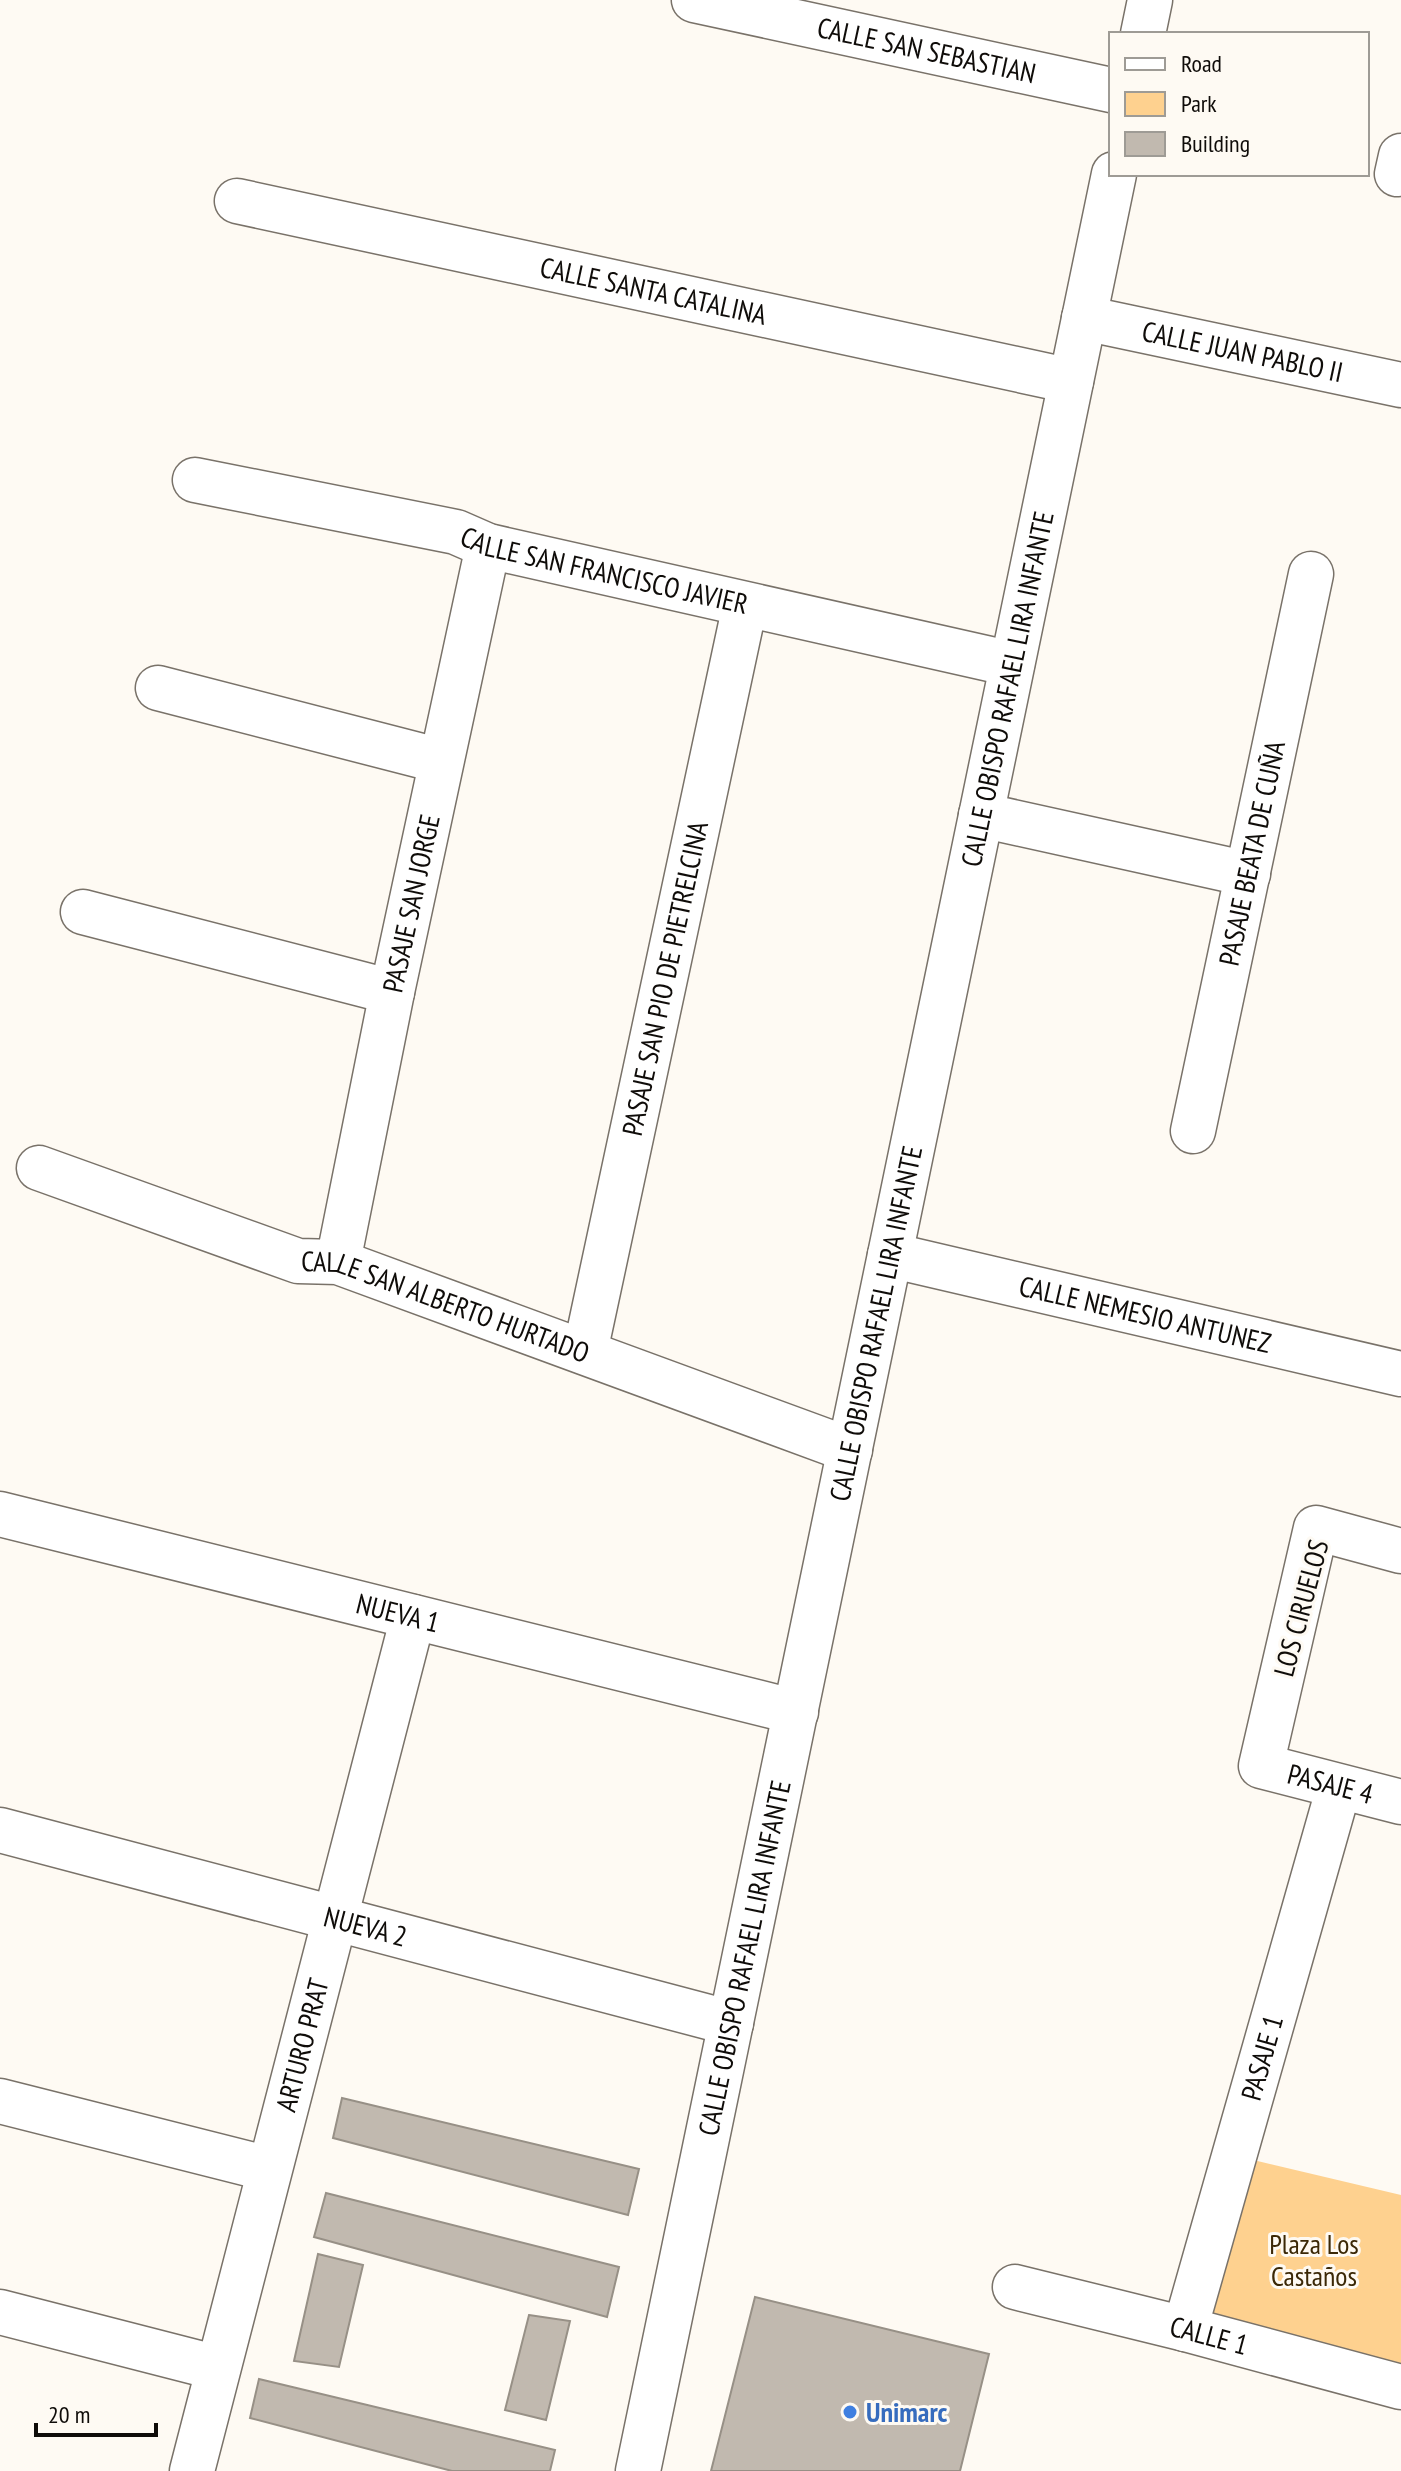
<svg xmlns="http://www.w3.org/2000/svg" width="1401" height="2471" viewBox="0 0 1401 2471" font-family="'PT Sans Narrow',sans-serif">
  <style>
    .green { fill: #fed18f }
    .building { fill: #c1b9af; stroke: #979086; stroke-width: 2 }
    .lines { fill: none; stroke-linecap: round; stroke-linejoin: round }
    .minor-casing { stroke: #797269; stroke-width: 47 }
    .minor { stroke: #fff; stroke-width: 44 }
    .shop-dot { fill: #3f7fe0; stroke: #fefaf3; stroke-width: 3 }
    .labels { text-anchor: middle; stroke-width: 6; stroke-linejoin: round; paint-order: stroke }
    .street-label { font-size: 28px; fill: #0f0c09; stroke: #fefaf3 }
    .park-label { font-size: 28px; fill: #3b2806; stroke: #fefaf3 }
    .shop-label { font-size: 28px; font-weight: bold; fill: #366cbe; stroke: #fefaf3; text-anchor: start }
  </style>
  <rect width="100%" height="100%" fill="#fefaf3"/>
  <path class="green" d="M1245,2158l156,37v172l-195,-47z"/>
  <path class="building" d="M342,2098l297,71 -11,46 -295,-77z
    M326,2193l293,74 -12,50 -293,-80z
    M318,2254l45,11 -24,102 -45,-6z
    M755,2297l234,57 -29,117h-249z
    M529,2315l41,6 -24,99 -41,-10z
    M259,2379l296,71 -5,21h-98l-202,-53z"/>
  <g class="lines">
    <g class="minor-casing">
      <g id="minor">
        <path id="s1" d="M694,0l417,90"/>
        <path d="M1143,34l7,-34"/>
        <path d="M1397,174l4,-18"/>
        <path id="s2" d="M237,201l834,180"/>
        <path id="s3" d="M1084,318l317,67"/>
        <path id="s4" d="M195,480l261,52 32,14 524,118"/>
        <path d="M158,688l283,73"/>
        <path d="M981,815l267,59"/>
        <path d="M83,912l309,80"/>
        <path id="s5" d="M1193,1131l118,-557"/>
        <path id="s6" d="M39,1168l259,93 40,1 512,188"/>
        <path id="s7" d="M890,1255l511,119"/>
        <path id="s8" d="M338,1262l54,-270 96,-446"/>
        <path id="s9" d="M585,1352l160,-747"/>
        <path id="s10" d="M0,1514l796,198"/>
        <path id="s11" d="M1401,1551l-85,-23 -55,238 140,36"/>
        <path id="s12" d="M0,1830l731,193"/>
        <path d="M0,2101l269,68"/>
        <path id="s13" d="M1015,2287l170,42 216,58"/>
        <path d="M0,2312l218,56"/>
        <path id="s14" d="M1185,2329l154,-542"/>
        <path id="s15" d="M192,2471l221,-854"/>
        <path id="s16" d="M638,2471l476,-2297"/>
      </g>
    </g>
    <use href="#minor" class="minor"/>
  </g>
  <circle class="shop-dot" cx="850" cy="2412" r="8"/>
  <g class="labels">
    <g class="street-label">
      <text dy="10" stroke="none"><textPath href="#s1" startOffset="238">CALLE SAN SEBASTIAN</textPath></text>
      <text dy="10" stroke="none"><textPath href="#s2" startOffset="426">CALLE SANTA CATALINA</textPath></text>
      <text dy="10" stroke="none"><textPath href="#s3" startOffset="162">CALLE JUAN PABLO II</textPath></text>
      <text dy="10" stroke="none"><textPath href="#s4" startOffset="420">CALLE SAN FRANCISCO JAVIER</textPath></text>
      <text dy="10" stroke="none"><textPath href="#s16" startOffset="1820">CALLE OBISPO RAFAEL LIRA INFANTE</textPath></text>
      <text dy="10" stroke="none"><textPath href="#s5" startOffset="284">PASAJE BEATA DE CUÑA</textPath></text>
      <text dy="10" stroke="none"><textPath href="#s8" startOffset="366">PASAJE SAN JORGE</textPath></text>
      <text dy="10" stroke="none"><textPath href="#s9" startOffset="382">PASAJE SAN PIO DE PIETRELCINA</textPath></text>
      <text dy="10" stroke="none"><textPath href="#s6" startOffset="430">CALLE SAN ALBERTO HURTADO</textPath></text>
      <text dy="10" stroke="none"><textPath href="#s7" startOffset="262">CALLE NEMESIO ANTUNEZ</textPath></text>
      <text dy="10" stroke="none"><textPath href="#s16" startOffset="1172">CALLE OBISPO RAFAEL LIRA INFANTE</textPath></text>
      <text transform="translate(1301 1608) rotate(-75)" y="10">LOS CIRUELOS</text>
      <text dy="10" stroke="none"><textPath href="#s10" startOffset="410">NUEVA 1</textPath></text>
      <text dy="10" stroke="none"><textPath href="#s11" startOffset="404">PASAJE 4</textPath></text>
      <text dy="10" stroke="none"><textPath href="#s12" startOffset="378">NUEVA 2</textPath></text>
      <text dy="10" stroke="none"><textPath href="#s16" startOffset="524">CALLE OBISPO RAFAEL LIRA INFANTE</textPath></text>
      <text dy="10" stroke="none"><textPath href="#s15" startOffset="440">ARTURO PRAT</textPath></text>
      <text dy="10" stroke="none"><textPath href="#s14" startOffset="282">PASAJE 1</textPath></text>
      <text dy="10" stroke="none"><textPath href="#s13" startOffset="200">CALLE 1</textPath></text>
    </g>
    <g class="park-label">
      <text x="1314" y="2254">Plaza Los<tspan x="1314" dy="32">Castaños</tspan></text>
    </g>
    <g class="shop-label">
      <text x="866" y="2422">Unimarc</text>
    </g>
  </g>
  <rect x="1109" y="32" width="260" height="144" fill="#fefaf3" stroke="#9e9b95" stroke-width="2"/>
  <rect x="1125" y="58" width="40" height="12" fill="#ffffff" stroke="#9e9b95" stroke-width="2"/>
  <text x="1181" y="72" font-size="24" fill="#0f0c09">Road</text>
  <rect x="1125" y="92" width="40" height="24" fill="#fed18f" stroke="#9e9b95" stroke-width="2"/>
  <text x="1181" y="112" font-size="24" fill="#0f0c09">Park</text>
  <rect x="1125" y="132" width="40" height="24" fill="#c1b9af" stroke="#9e9b95" stroke-width="2"/>
  <text x="1181" y="152" font-size="24" fill="#0f0c09">Building</text>
  <path d="M36 2423v12h120v-12" fill="none" stroke="#0f0c09" stroke-width="4"/>
  <text x="48" y="2423" font-size="24" fill="#0f0c09" stroke="#fefaf3" stroke-width="6" paint-order="stroke">20 m</text>
</svg>
